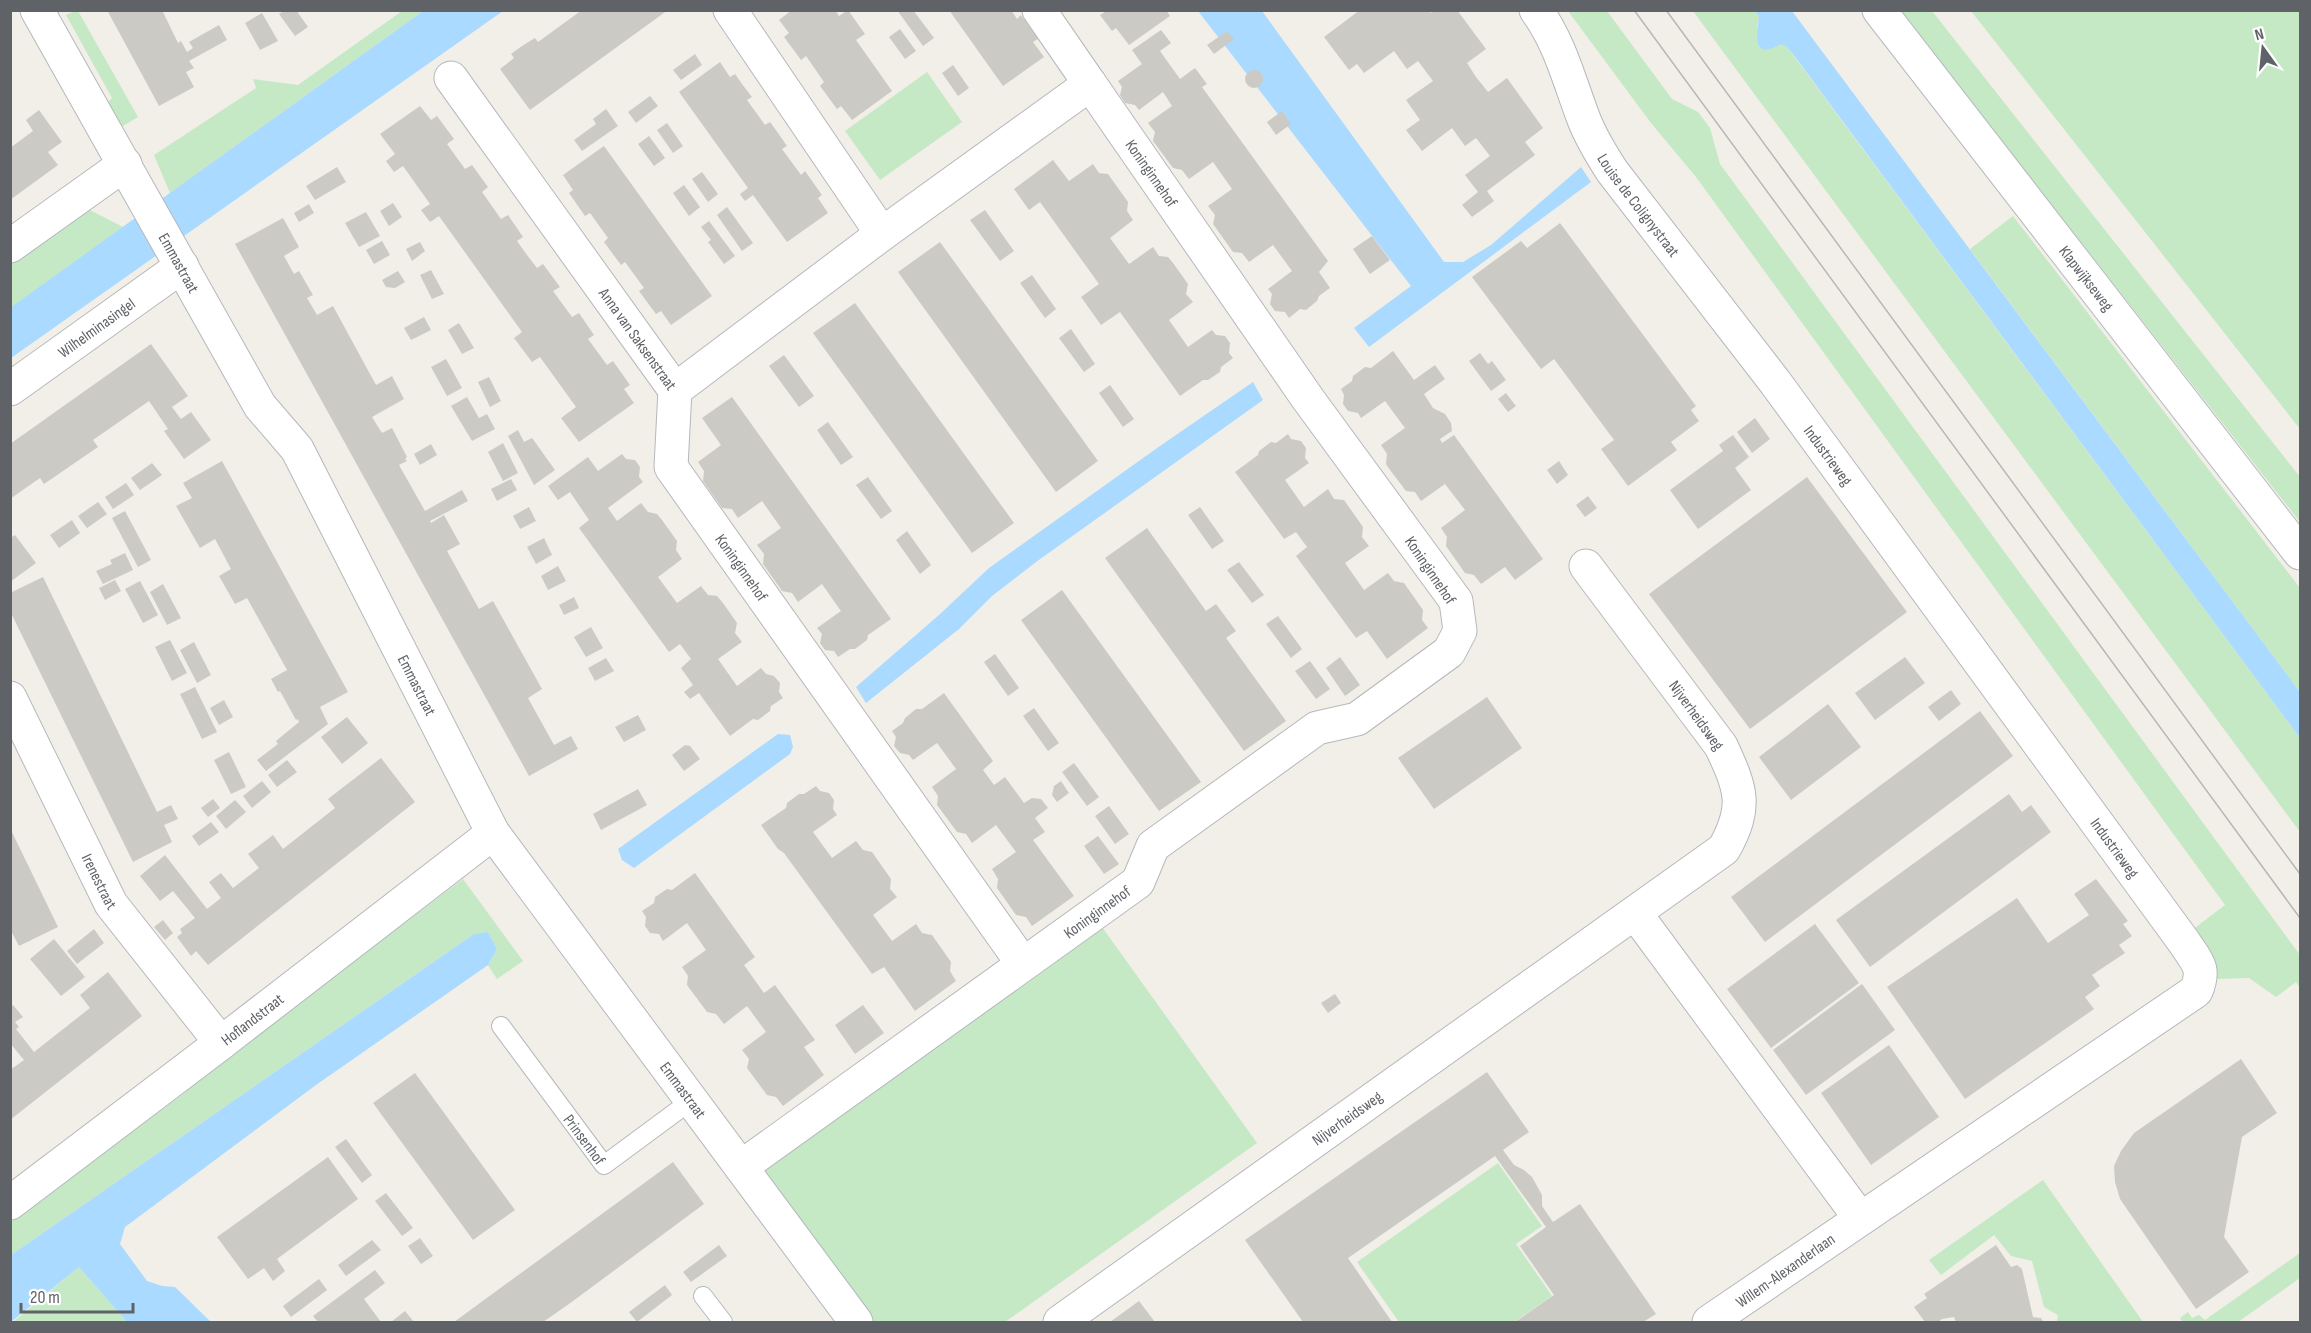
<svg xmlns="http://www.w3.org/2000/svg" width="2311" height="1333" viewBox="0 0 2311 1333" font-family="'Sofia Sans Condensed',sans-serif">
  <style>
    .green { fill: #c5e8c5 }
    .water { fill: #aadaff }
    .building { fill: #cccac5 }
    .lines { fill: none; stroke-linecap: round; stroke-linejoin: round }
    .lane-casing { stroke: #b5b8bc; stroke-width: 20 }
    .street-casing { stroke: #b5b8bc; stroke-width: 35 }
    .secondary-casing { stroke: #b6babf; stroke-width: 35 }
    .lane { stroke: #fff; stroke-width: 18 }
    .street { stroke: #fff; stroke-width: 33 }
    .secondary { stroke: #fff; stroke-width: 33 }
    .tram { stroke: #b6b7b8; stroke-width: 1.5 }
    .labels { text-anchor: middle; stroke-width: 5; stroke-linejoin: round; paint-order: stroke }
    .street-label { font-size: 16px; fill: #5f6368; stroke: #fff }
  </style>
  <rect width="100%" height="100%" fill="#f1efe8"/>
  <path class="green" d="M75,11h3l60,106 -25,15 -11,-24 10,-10 -46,-83z
    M402,11h21l-253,182 -16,-38 102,-67 -3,-9 45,6z
    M1568,11h39l65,88 26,13 12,16 10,36 580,791v33l-4,-6 -20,15 -27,-19 -31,1 -31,-45 38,-29 -529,-728 -45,-54z
    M1693,11h62l4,5 -2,12 30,19 513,691v94z
    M1900,11h32l368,466v45z
    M1971,11h329v418z
    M927,72l35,50 -82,58 -35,-49z
    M82,206l41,21 -112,81 -1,-51z
    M2013,216l287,372v104l-330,-443z
    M463,879l60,82 -26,18 -9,-14 9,-16 -9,-17 -14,2 -463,321v-33l175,-130 3,-17 79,-49z
    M1102,927l155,216 -252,179h-133l-109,-152z
    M1498,1163l44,63 -26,18 36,52 -38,26h-115l-42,-60z
    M2043,1180l100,142h1h-87l1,-7 -14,-8 -12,-46 -21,-5 -17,-21 -53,40 -12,-15z
    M2300,1253v25l-62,44h-55l-3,-4 8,-6 4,6 7,-3 6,5z
    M79,1267l48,55h-114z"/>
  <path class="water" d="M423,11h80l-492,347 -1,-50z
    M1198,11h64l182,251h19l28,-17 90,-78 10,15 -222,165 -15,-19 57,-42z
    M1755,11h37l508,681v46l-505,-681 -8,-10 -6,-3c-30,17 -24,-10 -22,-28z
    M1253,382l10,18 -227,162 -44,34 -33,33 -93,74 -10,-16 83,-72 50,-47 171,-122z
    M778,734l12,1 3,12 -3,7 -156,114 -12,-8 -4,-11z
    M488,932l9,17 -9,16 -172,120 -191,142 -5,17 27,37 15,5 13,1 36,35h-84l-48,-55 -68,55v-67l463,-321z"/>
  <path class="building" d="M107,10h55l16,33 3,-2 6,11 6,-4 -4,-6 30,-17 8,15 -38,21 5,7 -8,4 8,15 -35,19z
    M285,10h11l12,17 -13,9 -16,-22z
    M582,10h86l-138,100 -30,-41 14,-11 -3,-4 11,-8 13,-8 3,4z
    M792,10h43l4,6 9,-6 17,24 -9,6 36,51 -40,29 -11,-14 -4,3 -17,-23 4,-4 -18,-26 -5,4 -17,-23 5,-4 -10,-13z
    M897,10h16l21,28 -11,8z
    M949,10h62l6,9 4,-4 17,24 -5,3 11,15 -41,29z
    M1103,10h63l4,6 -41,29 -13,-17 -4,3 -12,-16 5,-3z
    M1360,10h69l2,3 3,-3h23l29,39 -19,14 9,14 12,15 19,-14 36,50 -18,14 10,13 -48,36 7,10 -22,16 -10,-12 16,-13 -13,-17 25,-19 -14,-18 -11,8 -13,-18 -30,23 -16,-21 14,-10 -14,-20 27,-19 -15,-20 -11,8 -13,-18 -30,22 -7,-9 -8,6 -25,-33z
    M262,13l16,28 -18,9 -15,-27z
    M900,29l16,22 -11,8 -16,-22z
    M1161,30l10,13 -11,8 20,28 15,-11 12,16 -5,3 126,174 -9,11 11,16 -11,8 -2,5 -11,9 -6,-1 -11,9 -4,-6 -10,-1 -5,-7 2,-10 -4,-5 24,-18 -19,-26 -24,17 -7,-9 -9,-1 -20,-28 2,-9 -7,-9 24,-17 -19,-27 -24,17 -7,-9 -9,-2 -20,-27 2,-9 -7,-9 24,-17 -9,-14 -24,18 -4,-5 -10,-2 -5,-8 2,-8 -4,-6 24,-17 -10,-14z
    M1227,31l7,8 -20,15 -7,-9z
    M695,54l7,11 -21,15 -8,-10z
    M720,62l10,15 5,-3 7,10 10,13 -5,3 18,25 5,-3 8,11 9,13 -5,3 19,26 4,-4 17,24 -4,3 10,15 -41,29 -34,-47 -8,6 -3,-4 -2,-3 8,-6 -69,-96z
    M953,65l16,23 -11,8 -16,-23z
    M1245 79a9 9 0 1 1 18 0a9 9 0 1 1-18 0Z
    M650,96l8,10 -22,17 -8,-11z
    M420,106l11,14 6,-4 17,23 -7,5 18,25 7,-4 16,22 -6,5 19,27 7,-4 15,22 -6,4 10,14 10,13 6,-4 17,23 -7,4 19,26 7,-4 15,22 -6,4 19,26 6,-4 17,24 -6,4 10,14 -55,39 -18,-24 15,-11 -36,-50 -8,5 -18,-24 8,-6 -83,-116 -9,6 -9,-12 9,-6 -27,-38 -9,6 -8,-11 9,-7 -15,-20z
    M606,109l12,17 -36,25 -8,-11 22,-16 -3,-5z
    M39,110l23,32 -14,10 10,13 -48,35v-52l23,-17 -7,-11z
    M1282,111l9,13 -15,11 -9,-13z
    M667,123l16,23 -10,7 -16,-23z
    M649,136l16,22 -11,8 -16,-22z
    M604,146l108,150 -41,29 -10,-14 -5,3 -17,-23 5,-3 -19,-26 -4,3 -17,-23 4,-4 -18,-25 -5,3 -16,-23 4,-3 -10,-15z
    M1053,160l16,21 24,-17 6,9 9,1 20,28 -1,9 6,9 -23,18 19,26 24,-17 6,9 9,1 5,6 15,21 -2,10 7,8 -24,18 19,27 24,-17 4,5 9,1 5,7 -1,10 4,5 -12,9 -1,5 -12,8h-5l-23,16 -60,-84 -19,13 -20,-28 18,-13 -59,-82 -11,8 -15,-21z
    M337,167l9,15 -31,18 -9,-14z
    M702,172l16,22 -10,8 -16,-23z
    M684,185l16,22 -11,9 -16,-23z
    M393,203l9,14 -13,9 -9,-15z
    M309,204l5,9 -15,9 -5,-9z
    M727,207l26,36 -11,8 -25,-36z
    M985,210l29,41 -14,10 -30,-41z
    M366,212l14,24 -21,11 -14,-24z
    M283,218l16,29 -15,9 10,18 5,-3 14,24 -6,3 10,17 16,-9 43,79 16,-9 12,23 -32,18 10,16 10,-5 15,29 -2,2 2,2 -8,4 26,46 37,-21 6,11 -38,20 1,2 13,-8 16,29 -13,7 32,58 14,-8 49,88 -14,9 26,47 17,-9 7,13 -49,27 -294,-532z
    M709,221l26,35 -11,8 -16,-22 3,-2 -10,-13z
    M1560,223l136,183 -5,4 8,11 -28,21 6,8 -49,36 -27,-37 13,-9 -60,-81 -13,10 -69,-92 49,-36 6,7z
    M1372,236l18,24 -20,14 -17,-25z
    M382,241l8,14 -16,9 -8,-14z
    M420,242l5,9 -13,10 -6,-12z
    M940,242l158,219 -42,31 -158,-220z
    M431,270l13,24 -12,5 -12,-24z
    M398,271l7,11 -10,6 -9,-1 -4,-7z
    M1032,275l24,34 -11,9 -25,-35z
    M855,303l159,220 -42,30 -159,-220z
    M424,317l7,13 -20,10 -7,-12z
    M459,323l15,25 -12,6 -14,-24z
    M1071,329l24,35 -11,8 -25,-34z
    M151,344l37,52 -16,11 9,12 10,-7 20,28 -27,19 -20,-28 4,-2 -19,-28 -56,39 5,7 -54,37 -4,-6 -30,21v-55z
    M1393,351l21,29 21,-15 10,14 -21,15 9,14 12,6 6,9 1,8 -12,8 2,4 12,-8 89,124 -28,21 -10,-13 -24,17 -7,-9 -9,-2 -19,-27 1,-9 -6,-9 24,-18 -20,-26 -24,17 -6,-9 -9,-1 -16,-21 -4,-6 1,-10 -6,-9 24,-17 -20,-27 -24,17 -3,-5 -10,-2 -5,-7 1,-9 -3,-6 11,-8 1,-5 12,-9 6,1z
    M1480,353l8,11 4,-3 14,19 -15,11 -22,-30z
    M784,355l30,41 -15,11 -30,-41z
    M446,359l16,29 -15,8 -16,-29z
    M489,377l12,24 -11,6 -12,-25z
    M1110,385l24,34 -11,8 -24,-34z
    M1506,393l10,13 -8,6 -10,-13z
    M467,397l12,21 8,-4 8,15 -23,12 -21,-35z
    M732,397l159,222 -23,16 -1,5 -12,9h-5l-12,8 -4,-6 -9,-1 -5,-7 2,-9 -5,-6 24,-17 -19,-27 -24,18 -6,-9 -10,-2 -19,-27 1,-10 -7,-9 24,-17 -19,-27 -24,17 -6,-9 -10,-1 -19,-27 1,-10 -6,-9 23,-17 -19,-27z
    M1755,418l15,21 -18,14 -15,-21z
    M828,422l25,35 -12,8 -24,-35z
    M518,430l6,12 8,-4 23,32 -21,15 -26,-49z
    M1288,434l3,5 10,2 5,7 -1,10 4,5 -24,17 19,27 24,-18 6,10 10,1 19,27 -1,10 7,9 -24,17 19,27 24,-17 6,8 10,2 19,27 -1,10 6,8 -41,31 -20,-28 -11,7 -60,-82 11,-9 -11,-15 -12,7 -49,-67 23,-17 1,-4 12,-9 5,1z
    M1733,435l16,22 -14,11 16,22 -53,39 -28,-39 53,-39 -4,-6z
    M503,443l15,30 -15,8 -15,-29z
    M431,444l6,11 -17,10 -6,-11z
    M622,454l4,5 9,1 5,7 -1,10 4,5 -35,26 9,13 24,-18 7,9 9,2 5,6 15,21 -1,9 6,9 -24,18 19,26 24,-17 7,9 9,1 6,7 14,20 -2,10 7,9 -24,17 19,27 24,-18 5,6 8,2 6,7 -1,9 4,6 -12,8 -1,5 -12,9 -5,-1 -23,17 -31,-43 -9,6 -6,-7 9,-7 -12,-17 10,-9 -11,-15 -11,8 -90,-124 10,-8 -19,-28 -12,8 -10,-14 40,-29 10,14z
    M222,461l126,231 -28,15 8,17 -62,47 -9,-11 21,-16 -2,-3 23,-19 -1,-3 -2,1 -16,-29 -2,1 -7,-13 16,-9 -40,-72 -12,6 -16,-28 12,-7 -16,-30 -15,9 -24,-42 16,-8 -9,-15z
    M1559,461l9,14 -11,9 -10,-14z
    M152,463l10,12 -22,15 -9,-12z
    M868,477l24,34 -11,8 -25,-34z
    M1807,477l100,135 -157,117 -101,-135z
    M511,479l6,11 -20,11 -6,-12z
    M126,483l8,12 -21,14 -8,-12z
    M1588,496l9,12 -12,9 -9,-12z
    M98,502l9,12 -20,14 -9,-12z
    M529,507l7,14 -16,8 -7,-13z
    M1200,507l24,34 -12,8 -24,-34z
    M125,511l26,49 -13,7 -26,-49z
    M72,520l8,13 -21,15 -9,-13z
    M1147,528l59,83 10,-7 20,27 -10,7 60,83 -42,30 -139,-193z
    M907,531l24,34 -11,9 -24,-34z
    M15,535l21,28 -26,19v-44z
    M544,538l8,17 -16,9 -9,-17z
    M125,553l8,17 -30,14 -7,-13 16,-7 -2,-4z
    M1239,562l25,33 -12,8 -25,-33z
    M558,566l8,15 -18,9 -7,-14z
    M43,577l114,235 14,-7 7,14 -14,6 8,17 -39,20 -123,-251v-18z
    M115,580l6,11 -16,9 -6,-12z
    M140,581l18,34 -15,8 -18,-34z
    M163,584l18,34 -14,7 -17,-33z
    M1062,590l139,192 -42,29 -138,-191z
    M574,597l5,11 -15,7 -5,-10z
    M1278,616l24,33 -11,9 -25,-34z
    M591,627l12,21 -17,9 -12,-20z
    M170,640l17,33 -15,8 -17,-34z
    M194,642l17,33 -14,8 -17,-33z
    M995,654l24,34 -11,8 -24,-34z
    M1340,657l20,28 -15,11 -19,-28z
    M1905,657l20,26 -50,37 -20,-27z
    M606,658l8,13 -19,10 -7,-13z
    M1310,661l20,28 -14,10 -21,-28z
    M195,687l22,45 -15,7 -22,-45z
    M1951,690l10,14 -22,17 -11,-14z
    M944,693l49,68 -10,9 11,15 11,-8 19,26 8,-5 9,1 7,9 -13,10 10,14 -12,8 41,56 -42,30 -6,-9 -10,-2 -19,-27 1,-9 -6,-10 24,-17 -20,-27 -24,18 -6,-9 -9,-2 -20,-27 1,-9 -6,-9 24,-18 -19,-26 -24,17 -4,-5 -9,-2 -6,-7 2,-9 -4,-6 11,-8 2,-5 11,-9h6z
    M1487,697l35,51 -88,61 -36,-51z
    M224,700l9,17 -14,8 -9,-17z
    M1828,704l33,43 -70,53 -32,-43z
    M1034,708l25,35 -11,8 -25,-35z
    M1980,711l33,45 -248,186 -34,-45z
    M638,715l8,15 -22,12 -9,-15z
    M347,717l21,26 -26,21 -21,-27z
    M685,745l5,1 10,13 -16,12 -12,-16z
    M229,752l17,35 -15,7 -17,-34z
    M381,758l34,44 -207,163 -12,-14 -5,5 -14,-19 5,-4 -2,-4 15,-11 -22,-27 -13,10 -20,-25 25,-21 42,54 14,-11 -12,-16 12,-9 12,15 26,-20 -11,-14 25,-19 10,14 52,-41 -7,-9z
    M287,760l10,12 -20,15 -9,-12z
    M1074,763l25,34 -12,9 -25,-34z
    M262,781l9,11 -19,16 -9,-12z
    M1061,781l8,12 -12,9 -5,-7 2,-9z
    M816,786l4,5 9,2 5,7 -1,9 4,6 -24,17 19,26 24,-17 7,9 9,2 19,27 -1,10 7,8 -24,18 19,26 24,-17 6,9 10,2 19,27 -1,9 6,10 -41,30 -31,-44 -12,7 -88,-121 -6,-4 -17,-24 25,-17 1,-5 12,-9h5z
    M638,789l9,16 -46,25 -8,-16z
    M2009,794l13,18 9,-7 20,27 -181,135 -34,-47z
    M213,799l7,9 -12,9 -7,-9z
    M235,800l11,12 -20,17 -10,-13z
    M1109,806l20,28 -14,10 -20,-28z
    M211,822l8,10 -20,14 -7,-10z
    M10,828l48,99 -39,19 -9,-17z
    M1098,836l21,28 -15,10 -20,-28z
    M695,873l60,84 -11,8 20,28 11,-8 40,55 -11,7 20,28 -41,31 -7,-9 -9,-2 -20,-27 2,-9 -7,-9 24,-18 -19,-26 -23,18 -8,-10 -9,-2 -20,-27 1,-9 -6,-9 24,-17 -19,-27 -24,18 -4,-7 -9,-1 -5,-7 1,-9 -4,-6 12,-8 1,-6 12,-8 5,1z
    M2096,879l32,42 -5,3 9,12 -13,9 6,8 -33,22 8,11 -15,11 9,12 -129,90 -78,-112 130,-89 31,45 41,-28 -15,-21z
    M163,920l10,13 -8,7 -11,-13z
    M1815,924l44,59 -88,65 -44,-59z
    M94,929l10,14 -27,21 -10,-13z
    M54,939l31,38 -24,19 -31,-37z
    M108,972l34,44 -132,104v-50l14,-10 -14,-17v-36l3,-2 10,12 -8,5 4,5 -3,2 18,23 56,-44 -10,-13z
    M1862,984l33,46 -89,65 -33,-45z
    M1335,994l6,9 -13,10 -7,-10z
    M863,1005l21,28 -29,21 -20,-29z
    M1889,1045l50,72 -68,48 -50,-72z
    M2241,1059l36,54 -35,24 -18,100 25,35 -53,37 -76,-110 -5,-17 -1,-16 7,-15 13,-18z
    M1487,1072l42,60 -26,18 11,15 10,5 8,7 10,18v11l11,16 27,-18 76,110 -13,8h-128l39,-27 -34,-49 26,-19 -51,-71 -147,102 44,64h-89l-58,-82z
    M415,1073l100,137 -42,30 -100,-137z
    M346,1139l26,36 -10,8 -27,-36z
    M328,1157l30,42 -81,60 8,12 -12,10 -9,-13 -16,11 -31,-42z
    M673,1162l31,42 -135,100 -26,18h-89z
    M386,1193l27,35 -11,8 -27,-35z
    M420,1238l13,18 -12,8 -13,-18z
    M372,1240l9,10 -35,26 -8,-11z
    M719,1245l8,11 -36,26 -8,-10z
    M1996,1245l15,22 6,-2 5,4 11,48 8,1 2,4h-87l-2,-5 -12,2 -4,3h-13l-11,-15 13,-9 -3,-4z
    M375,1270l10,13 -21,16 17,23h-63l-5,-6z
    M319,1279l8,11 -36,27 -8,-11z
    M665,1285l7,10 -35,27 -8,-10z
    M1139,1301l16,21h-45z
    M405,1311l9,11h-23z"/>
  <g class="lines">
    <g class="lane-casing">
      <g id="lane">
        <path id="s1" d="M501,1026l103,139 88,-65"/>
        <path d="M703,1296l20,26"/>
      </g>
    </g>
    <g class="street-casing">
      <g id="street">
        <path id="s2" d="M37,10l223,396 37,43 196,384 363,489"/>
        <path d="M730,10l152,224"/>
        <path id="s3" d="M1536,10c24,33 33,70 47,107 7,19 18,37 29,54l163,211 409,560c13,20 22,26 12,49l-487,331"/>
        <path id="s4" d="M451,78l224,312 207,-156 208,-150 -51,-74"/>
        <path d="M10,246l115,-82"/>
        <path id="s5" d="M10,389l172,-123"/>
        <path id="s6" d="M675,390l-4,77 352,497"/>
        <path id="s7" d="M10,698l101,206 110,139"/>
        <path d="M1635,913l225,305"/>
        <path id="s8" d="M741,1167l397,-285 15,-36 164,-118 40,-9 92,-67 11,-21 -4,-30 -148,-202 -218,-315"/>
        <path id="s9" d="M10,1203l211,-160 272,-210"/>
        <path id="s10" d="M1060,1322l664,-473c24,-43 17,-60 -3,-103l-135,-180"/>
      </g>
    </g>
    <g class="secondary-casing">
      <g id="secondary">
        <path id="s11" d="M1879,10l421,543"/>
      </g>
    </g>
    <use href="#lane" class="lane"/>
    <use href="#street" class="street"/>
    <use href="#secondary" class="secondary"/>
    <path class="tram" d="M1634,10l666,908
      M1666,10l634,864"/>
  </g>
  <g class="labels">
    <g class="street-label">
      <text transform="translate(1152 173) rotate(55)" y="6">Koninginnehof</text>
      <text dy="6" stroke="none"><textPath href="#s3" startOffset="222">Louise de Colignystraat</textPath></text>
      <text dy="6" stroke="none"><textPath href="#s2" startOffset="290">Emmastraat</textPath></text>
      <text dy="6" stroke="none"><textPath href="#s11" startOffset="339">Klapwijkseweg</textPath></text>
      <text dy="6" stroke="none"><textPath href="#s5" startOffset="106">Wilhelminasingel</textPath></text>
      <text dy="6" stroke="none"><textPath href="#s4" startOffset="321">Anna van Saksenstraat</textPath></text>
      <text dy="6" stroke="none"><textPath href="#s3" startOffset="536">Industrieweg</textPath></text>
      <text dy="6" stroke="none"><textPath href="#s6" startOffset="200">Koninginnehof</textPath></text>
      <text transform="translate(1431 570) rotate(56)" y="6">Koninginnehof</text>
      <text dy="6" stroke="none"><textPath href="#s2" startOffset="776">Emmastraat</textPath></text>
      <text transform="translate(1697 715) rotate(54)" y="6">Nijverheidsweg</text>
      <text dy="6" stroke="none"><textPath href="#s3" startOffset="1022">Industrieweg</textPath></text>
      <text dy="6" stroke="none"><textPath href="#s7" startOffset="204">Irenestraat</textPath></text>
      <text dy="6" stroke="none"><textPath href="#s8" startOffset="438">Koninginnehof</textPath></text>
      <text dy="6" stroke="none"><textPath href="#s9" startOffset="304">Hoflandstraat</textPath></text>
      <text dy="6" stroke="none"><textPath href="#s2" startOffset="1262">Emmastraat</textPath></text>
      <text dy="6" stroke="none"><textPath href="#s10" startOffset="352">Nijverheidsweg</textPath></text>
      <text dy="6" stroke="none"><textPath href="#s1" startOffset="141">Prinsenhof</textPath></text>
      <text transform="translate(1785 1270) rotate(-35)" y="6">Willem-Alexanderlaan</text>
    </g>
  </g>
  <rect width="2311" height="1333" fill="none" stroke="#5f6368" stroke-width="24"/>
  <g transform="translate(2263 48) rotate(345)" stroke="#ffffff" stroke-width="4.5" paint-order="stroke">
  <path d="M0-4.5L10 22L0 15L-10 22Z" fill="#5f6368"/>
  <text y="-9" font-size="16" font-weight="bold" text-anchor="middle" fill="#5f6368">N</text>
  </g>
  <path d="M21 1303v9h112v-9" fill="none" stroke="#5f6368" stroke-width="3"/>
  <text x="30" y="1303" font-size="18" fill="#5f6368" stroke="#ffffff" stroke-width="4.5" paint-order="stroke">20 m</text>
</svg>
